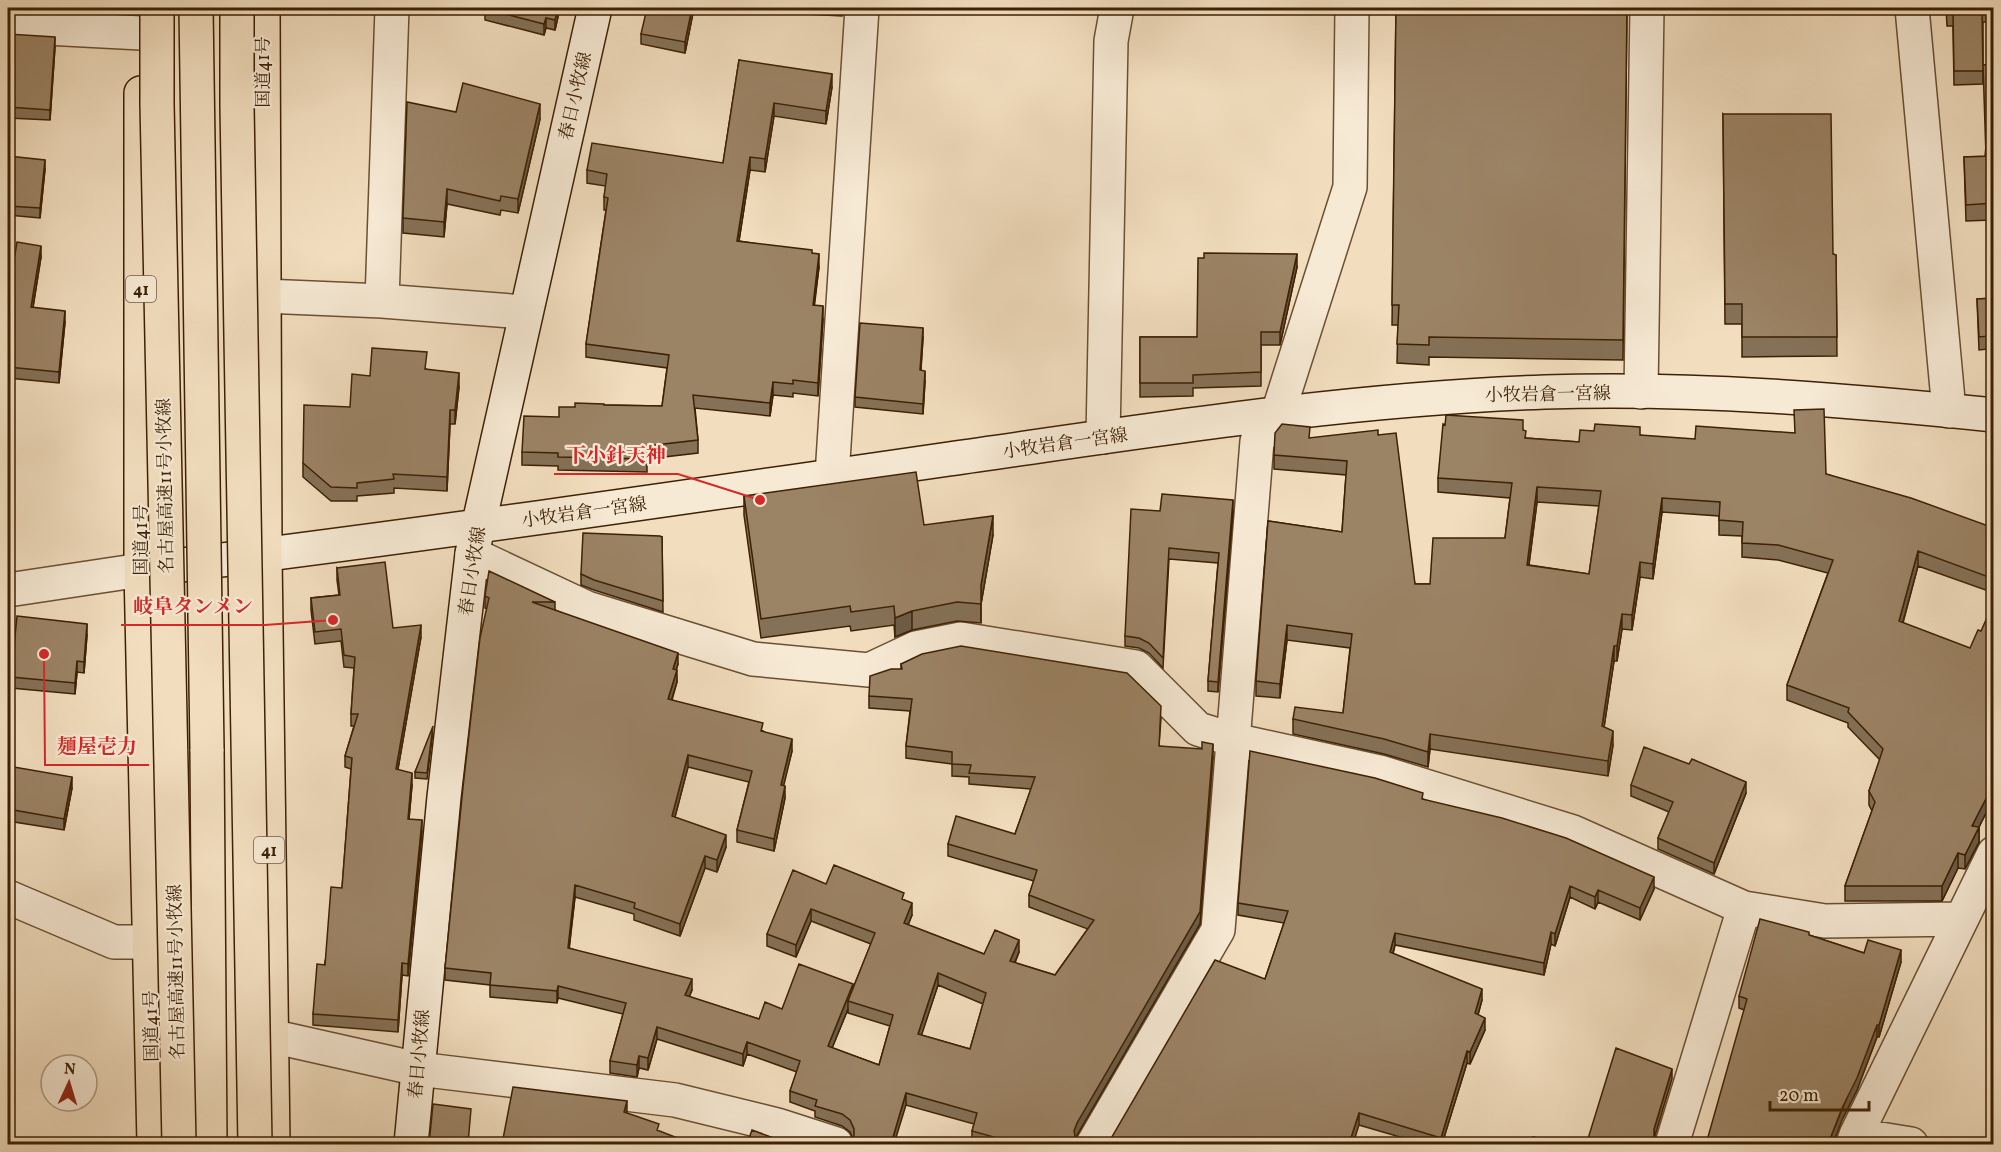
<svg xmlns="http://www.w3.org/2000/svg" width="2001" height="1152" viewBox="0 0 2001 1152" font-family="Vollkorn,'Noto Serif JP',serif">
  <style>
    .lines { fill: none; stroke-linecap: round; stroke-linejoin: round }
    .minor-casing { stroke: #6a5033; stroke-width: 36 }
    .tertiary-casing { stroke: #6a5033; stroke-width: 36 }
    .secondary-casing { stroke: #3d2104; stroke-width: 36 }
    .trunk-casing { stroke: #3d2104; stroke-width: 36 }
    .motorway-casing { stroke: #3d2104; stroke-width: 36 }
    .minor { stroke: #f7ead5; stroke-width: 33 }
    .tertiary { stroke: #f7ead5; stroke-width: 33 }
    .secondary { stroke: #f7ead5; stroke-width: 33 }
    .trunk { stroke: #f2debf; stroke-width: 33 }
    .motorway { stroke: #f2debf; stroke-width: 33 }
    .motorway-bridge-casing { stroke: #3d2104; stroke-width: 36; stroke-linecap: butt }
    .motorway-bridge { stroke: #f2debf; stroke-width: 33 }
    .wall { fill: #857157; stroke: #3d2104; stroke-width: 1.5; fill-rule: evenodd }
    .shaded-wall { fill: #6c5c47; stroke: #3d2104; stroke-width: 1.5 }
    .building { fill: #9b8365; stroke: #3d2104; stroke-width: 1.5; fill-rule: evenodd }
    .labels { text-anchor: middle; stroke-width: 4.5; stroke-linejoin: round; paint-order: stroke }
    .shield { fill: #f7ead5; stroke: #755d43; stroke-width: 1.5 }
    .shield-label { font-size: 16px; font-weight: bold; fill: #3d2104 }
    .street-label { font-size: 18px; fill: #3d2104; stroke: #f7ead5 }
    .leader { fill: none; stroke: #d62828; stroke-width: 2 }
    .callout-dot { fill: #d62828; stroke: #f7ead5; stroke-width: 2 }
    .callout-label { font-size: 20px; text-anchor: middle; font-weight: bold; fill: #d62828; stroke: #f7ead5; stroke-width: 4.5; stroke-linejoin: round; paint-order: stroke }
  </style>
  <rect width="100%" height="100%" fill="#f2debf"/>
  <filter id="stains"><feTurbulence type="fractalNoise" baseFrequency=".00333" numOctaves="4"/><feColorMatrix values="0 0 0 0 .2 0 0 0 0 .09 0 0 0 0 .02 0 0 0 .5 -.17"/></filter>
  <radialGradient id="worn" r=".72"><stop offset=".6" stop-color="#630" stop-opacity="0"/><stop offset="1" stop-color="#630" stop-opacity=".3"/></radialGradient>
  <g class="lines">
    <g class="minor-casing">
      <path id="minor" d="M1912,8l37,403
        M8,26l133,7
        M264,296l118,5 143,11
        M382,301l10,-293
        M1641,392l6,-384
        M1103,437l8,-396 6,-33
        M832,476l30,-468
        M472,554l115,54 166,51 116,11 47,-22 45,-9 175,28 62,62 36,11 146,32 193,60 171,76 81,13 136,-2
        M8,897l106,45h35
        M271,1036l147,33 257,31 102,25 59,19
        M1856,1135l55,9
        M1093,1144l125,-214 39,-489 21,-28 72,-226 2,-179
        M1672,1144l72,-236
        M1853,1144l3,-9 138,-282"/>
    </g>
    <g class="tertiary-casing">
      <path id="tertiary" d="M8,590l133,-20"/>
    </g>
    <g class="secondary-casing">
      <path id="secondary" d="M141,570c270,-33 539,-72 808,-111 198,-28 395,-60 596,-67 149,-5 300,8 449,23
        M411,1144l33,-347 28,-243 123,-546"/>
    </g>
    <g class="trunk-casing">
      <path id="trunk" d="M263,8l2,547 8,589
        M141,93v477l13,574"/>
    </g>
    <g class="motorway-casing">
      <path id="motorway" d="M207,749l3,395"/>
    </g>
    <use href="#minor" class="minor"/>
    <use href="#tertiary" class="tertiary"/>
    <use href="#secondary" class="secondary"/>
    <use href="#trunk" class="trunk"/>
    <use href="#motorway" class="motorway"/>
    <g class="motorway-bridge-casing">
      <path id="motorway-bridge" d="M157,8v96l22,1040
        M196,8l11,741
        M237,8v98l18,1038"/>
    </g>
    <use href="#motorway-bridge" class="motorway-bridge"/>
  </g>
  <path class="wall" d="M560,8l-5,22 -9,-2 -2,7 -59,-15v-11z
    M694,8l-9,45 -44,-9v-10z
    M757,8h86l-1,8 -54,-3v-2z
    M1396,8h231l-4,352 -194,-3v8l-32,-2 1,-38h-6z
    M1946,8h48v14h-11v62l-29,1 -1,-59h-6z
    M8,34l47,13 -5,73 -42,-2z
    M739,60l93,27 -6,37 -52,-8 -9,56 -15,-2 -11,71 73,12 7,14 -5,38 9,14 -5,77 -25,-3v4l-20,-2 -3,21 -75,-8 3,32v13l-51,6v13l-89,-2v-4l-36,-1v-13l37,-35 16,-10 29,-2 58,1 5,-38 -81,-11v-13l20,-134h-2v-13l2,-11 -19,-3v-13l136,-7z
    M1994,64v193h-1l-1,-37 -26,1 -2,-64 21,-1z
    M456,112l84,7 -22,94 -17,-3 -1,5 -53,-11 -3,33 -41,-4v-15z
    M1723,114l110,140 3,1 1,101 -95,1v-33h-17z
    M8,156l37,13 -5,49 -32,-3z
    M41,257l-8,51 32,14 -6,61 -51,-5v-81z
    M1297,267l-17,78h-19v41l-68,2v8l-53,1v-60h57z
    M1994,298v72h-6v-21l-9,1 -2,-51z
    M923,338l-2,32 4,11 -2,33 -68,-7v-10z
    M426,369l33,18 -4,37h-5l-3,67 -53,-3v5l-37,3v5h-26l-28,-24v-14l47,-56z
    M1523,430l3,8 53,4 61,-7 186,39 168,54v65l-76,-27 -15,57 91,174 -15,30v15l-14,27 -7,-1 -16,33h-97v-15l27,-75 -3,-6v-14l11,-31 -32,-33v-4l-61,-23v-15l41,-112 -50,-13 -36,-3v-21l-23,-1v-19l-57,-4 -9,67 -13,-2 -8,53 -10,-1 -5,32h-3l-10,66 9,18 -5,31 -178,-27 -2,18 -44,-13 -91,-20v-15l50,-6 7,-65 -63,-8 -7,58 -24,-2v-15l12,-160 74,11 4,-57 -72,-6v-14l36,-17 68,-3 37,149h15l75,-46 5,-40 -72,-6v-14zM1537,502l62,4 -10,68 -60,-9z
    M744,496l180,29 69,10 -12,69v19l-24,-2 -45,9 -17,7 -1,-12 -43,6 -1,-5 -89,12 -17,-123z
    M1160,511h73l-15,181 -10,-1v-10l10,-118 -49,-4 -6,109 -14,-15 -10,-5 -14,-2v-10z
    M662,537l1,75 -69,-22 -13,-5v-11z
    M337,568l56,60 28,9 -23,132 14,16 -3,34 13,12 -14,145 -6,-1 -4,57 -85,-7v-11l29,-126 9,-119 -6,-2v-11l9,-30h-3v-12l3,-46 -10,-1 -3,-26 -26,3 -4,-34v-12l28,-3 -2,-15z
    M485,596l70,6v8l123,54 -2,6 1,12 -5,18 91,31 29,20 -9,35 2,12 -11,53 -37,-9v-12l12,-48 -61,-15 -13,50 51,30 -9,25 -12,-4 -25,68 -46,-16v-6l-59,-17 -6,51 123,42 -3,7 70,22 23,-10 71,-21 18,-44 -60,-23 -15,36 -29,-11v-12l59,-50 78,16 8,15 -4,10 76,29 35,-2 -4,11 40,12 33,-46 -59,-22v-12l5,-14 -86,-25v-12l67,-10 16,-45 -62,-5v-7l-17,-1v-12l-46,-6v-12l4,-35 -41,-3v-12l32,-27v-5l260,54 -2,28 54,10 -13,168 -123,211 -1,3v3l4,3h-103l-5,-1v-12l2,-7 -68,-19 -53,34 -3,-7 -8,-6 -27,-9v-6l-25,-9v-11l7,-19 -50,-18 -4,12 -86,-27 -9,31 -9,-2 -2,9 -27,-4v-12l13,-47 -65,-16 -1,5 -67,-6v-12l-45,-5v-12l42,-359 -2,-1zM938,985l45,19 -13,45 -49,-14zM848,1009v4l42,13 -11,39 -47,-17z
    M87,635l-3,38 -7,-1 -2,22 -64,-6v-11z
    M433,732l-6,47 -12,-1v-6z
    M1689,764l57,29 -32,81 -56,-25v-11l11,-26 -38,-16v-11z
    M8,766l64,22 -8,42 -56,-9z
    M1423,799l231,90 -14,31 -42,-18 -3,7 -25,-12 -15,49 -4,-2 -7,31 -149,-30 -2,9 89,46 -4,15 7,15 -15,34 -3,-1 -25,81h-18l-65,-19 -94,-146 19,-56 -46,-8v-12z
    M1809,935l55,18 37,9 -22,75h-2l-20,53 -15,30 -98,-110 -5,-2v-12z"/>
  <path class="shaded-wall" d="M558,8h2l-5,22v-10z
    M692,8h2l-9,45v-11z
    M546,18v10l-2,7v-11z
    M55,37v10l-5,73v-10z
    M832,74v13l-6,37v-13z
    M774,103v13l-9,56v-13z
    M540,104v15l-22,94v-14z
    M750,157v13l-13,84v-13z
    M45,160v9l-5,49v-10z
    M447,189v15l-3,33v-15z
    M41,246v11l-10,62v-12z
    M819,254v13l-6,51v-13z
    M1297,254v13l-17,78v-13z
    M823,306v13l-5,77v-13z
    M65,311v11l-6,61v-11z
    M923,328v10l-3,42v-10z
    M925,371v10l-2,33v-10z
    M459,373v14l-4,37v-14z
    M773,382v13l-3,21v-13z
    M450,410v14l-3,67v-14z
    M1537,487v15l-10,77v-14z
    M1662,498v14l-9,67v-15z
    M1233,500v11l-15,181v-10z
    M993,516v19l-12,69v19v-38z
    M1918,551v15l-19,70v-15z
    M1640,562v15l-8,53v-15z
    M912,611v19l-17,7v-19z
    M1622,614v15l-5,32v-15z
    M87,624v11l-3,38v-11z
    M421,625v12l-25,143v-11z
    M1287,625v15l-7,58v-14z
    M1614,646v15l-12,80v-15z
    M678,653v11l-5,17v-12z
    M77,661v11l-2,22v-11z
    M677,670v12l-9,29v-12z
    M1613,731v14l-5,31v-15z
    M1430,734v15l-2,18v-15z
    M792,739v12l-11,46v-12z
    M1213,744v12l-13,168 -123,211 -3,8v-12l3,-8z
    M688,755v12l-16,61v-12z
    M412,773v12l-4,46v-12z
    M72,777v11l-8,42v-11z
    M1746,782v11l-32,81v-11z
    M1994,783v14l-22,44v-15z
    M785,786v12l-11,53v-12z
    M422,820v11l-14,145v-12z
    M1979,827v15l-14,27v-14z
    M726,835v12l-9,25v-12z
    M1958,853v15l-16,33v-15z
    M705,856v12l-25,68v-12z
    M1654,877v12l-14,31v-12z
    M575,885v12l-7,63v-12z
    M1570,886v11l-15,49v-12z
    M1598,890v12l-3,7v-12z
    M912,903v12l-8,20v-12z
    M811,909v12l-15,36v-12z
    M1551,932v12l-7,31v-12z
    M1395,933v12l-5,19v-12z
    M1019,940v12l-9,21v-12z
    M1901,950v12l-22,75v-12z
    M402,963v12l-4,57v-12z
    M938,973v12l-20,61v-12z
    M692,979v11l-7,17v-12z
    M853,984v12l-5,5v8l-20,49v-12z
    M558,986v12l-1,5v-12z
    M1482,989v11l-7,25v-12z
    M1485,1018v12l-15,34v-12z
    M1877,1025v12l-20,53 -15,30 -9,24h-5z
    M657,1027v12l-9,31v-12z
    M747,1042v12l-4,12v-12z
    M1467,1051v12l-25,81h-1v-6z
    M639,1056v12l-2,9v-12z
    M1672,1069v10l-18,60v-10z
    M906,1093v12l-12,39h-3z
    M627,1101v12l-3,-1z
    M1359,1113v12l-6,19h-4z"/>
  <path class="building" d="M485,8h73l-3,12 -9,-2 -2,6 -59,-15z
    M647,8h45l-7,34 -44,-8z
    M1396,8h231l-4,332 -194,-3v8l-32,-1 2,-39h-7z
    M1947,8h47h-12l1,63h-29l-1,-58h-6z
    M8,34l47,3 -5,73 -42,-3z
    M739,60l93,14 -6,37 -52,-8 -9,56 -15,-2 -13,84 75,9v3l7,1 -6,51 10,1 -5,77 -25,-3v4l-20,-2 -3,21 -77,-8 5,45 -51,6v13l-89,-2v-4l-36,-1 2,-36 35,1v-10h16v-4l29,1v1l58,1 7,-51 -83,-11 22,-146 -4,-1 3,-23 -20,-4 5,-27 131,20z
    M1994,64v94h-1v-2h-7l-3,-91z
    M463,83l77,21 -22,95 -17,-3 -1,5 -53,-12 -3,33 -41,-4 4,-116 49,10z
    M1723,114h108l2,140 3,1 1,82h-95v-33h-17z
    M8,156l37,4 -5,48 -32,-2z
    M1993,156l1,47 -28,2 -2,-48z
    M1992,211h2v33h-1z
    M17,242l24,4 -10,61 34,4 -6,61 -51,-5v-70z
    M1204,253l93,1 -17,78h-19v40l-68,3v8h-53v-46h57l1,-79h6z
    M1994,298v59h-6l1,-21 -10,1 -2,-38z
    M860,323l63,5 -3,42 5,1 -2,33 -68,-7z
    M372,348l55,4 -2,17 34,4 -4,37h-5l-3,67 -54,-3 1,5 -37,4v5l-26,-1 -28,-24 1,-58 46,2 2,-33 18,2z
    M1824,409l2,65 85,24 83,30v51l-76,-28 -19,70 71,27 8,-18 3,1 13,-29v181l-22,43 7,1 -14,28 -7,-2 -16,33h-97l30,-84 -6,-11 14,-42 -35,-37 1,-4 -62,-23 46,-125 -55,-15 -36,-2 1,-21 -24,-2 1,-18 -58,-4 -9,66 -13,-2 -8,53 -10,-1 -5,32h-3l-12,80 11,5 -5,30 -178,-27 -2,18 -44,-13 -91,-20 2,-12 48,6 9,-79 -65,-9 -7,59 -24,-3 12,-160 74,11 5,-71 -73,-6 1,-22 7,-9 28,3 -1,11 69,-8v5l18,-2 19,151h15l3,-46h72l7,-55 -74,-5 5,-54 2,1 1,-10 77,5v10l3,1 -1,7 54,4 1,-12 14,1 1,-7 45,3v8l55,4 1,-13 99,7 -1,-23zM1537,487l64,4 -12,83 -62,-9z
    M916,472l8,53 69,-9 -12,69v19l-24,-2 -45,9 -17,7 -1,-12 -43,6 -1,-6 -89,13 -17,-123z
    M1162,494l71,6 -15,182 -10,-1 11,-128 -50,-5 -6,110 -14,-15 -10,-5 -14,-2 6,-127 29,2z
    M583,533l77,3 2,1 1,64 -69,-21 -13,-6z
    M385,562l8,66 28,-3 -25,144 16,4 -4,46 14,1 -14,144 -6,-1 -4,57 -85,-6 4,-50 8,1 6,-78 11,1 10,-130 -7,-2 13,-42h-7l4,-57 -11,-2 -3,-26 -26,3 -4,-34 29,-3 -3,-27z
    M489,571l66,31h-23l146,51 -5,16 4,1 -9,29 95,24 -2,8 31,8 -11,46 4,1 -11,53 -37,-9 15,-59 -64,-16 -16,61 54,19 -9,25 -12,-4 -25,68 -46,-16 1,-5 -60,-18 -7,63 124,31 -7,16 74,24 6,-17 17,7 17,-45 54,20 -25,62 51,19 14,-50 -45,-14 27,-68 -64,-24 -15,36 -29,-11 26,-64 33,14 8,-19 70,28 -2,6 10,4 -8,20 80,31 11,-24 24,10 -9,21 45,14 39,-55 -65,-25 8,-25 -89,-26 8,-28 59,18 20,-57 -66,-4 2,-8 -19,-1v-12l-46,-6 6,-47 -43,-3 1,-20 21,-7h11l-1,-5 21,-10 39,-8 166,27 34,33 -2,40 43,3v-7l11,2 -13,168 -123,211 -3,8 2,10 4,3h-61l-47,-13 5,-18 -71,-20 -15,51h-42l5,-6v-9l-4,-9 -8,-6 -27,-8 2,-6 -27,-9 10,-30 -53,-19 -4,12 -86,-27 -9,31 -9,-2 -2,9 -27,-4 16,-58 -68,-17 -1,5 -67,-6 1,-12 -46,-5 18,-181 17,-149 9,-40 -4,-2zM938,973l48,20 -16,56 -52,-15z
    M17,616l70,8 -3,38 -7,-1 -2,22 -64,-6z
    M433,726l-6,47 -12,-1z
    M1644,747l45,17 3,-5 54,23 -32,81 -56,-25 15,-36 -42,-17z
    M1250,751l125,27 48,15 -1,6 80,19 64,20 88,39 -14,31 -42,-18 -3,7 -25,-11 -15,48 -4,-2 -7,31 -149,-30 -5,19 92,37 -7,24 10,5 -15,34 -3,-1 -26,87 -82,-25 -10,31h-243l3,-2 106,-182 50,19 23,-68 -50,-8z
    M8,766l64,11 -8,42 -56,-10z
    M1760,919l49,13v3l55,18 4,-13 33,10 -22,75h-2l-20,53 -15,30 -14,36h-122l41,-145 -8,-3z
    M1616,1048l56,21 -18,60v9l2,5 -1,1h-124l2,-7 32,7 1,-6 21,4z
    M513,1087l114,14 -3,11 35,12 -2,6 23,9 -1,5h-177z
    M433,1104l38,5 -3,35h-40l2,-9z
    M752,1130l38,14h-43z
    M801,1140l12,4h-14z"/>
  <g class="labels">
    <g class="shield">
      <rect x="126" y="276" width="30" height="26" rx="4.5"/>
      <rect x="254" y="837" width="30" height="26" rx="4.5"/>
    </g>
    <g class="shield-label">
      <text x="141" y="295">41</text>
      <text x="269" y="856">41</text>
    </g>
    <g class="street-label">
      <text transform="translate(263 72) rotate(-90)" y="6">国道41号</text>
      <text transform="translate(575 96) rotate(-77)" y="6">春日小牧線</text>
      <text transform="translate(1548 394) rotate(-1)" y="6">小牧岩倉一宮線</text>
      <text transform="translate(1065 443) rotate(-8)" y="6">小牧岩倉一宮線</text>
      <text transform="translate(165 486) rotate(-91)" y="6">名古屋高速11号小牧線</text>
      <text transform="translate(584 512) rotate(-8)" y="6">小牧岩倉一宮線</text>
      <text transform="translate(141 540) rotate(-90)" y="6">国道41号</text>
      <text transform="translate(472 571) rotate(-81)" y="6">春日小牧線</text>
      <text transform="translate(176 972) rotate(-91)" y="6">名古屋高速11号小牧線</text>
      <text transform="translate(151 1026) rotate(-91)" y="6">国道41号</text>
      <text transform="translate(419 1054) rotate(-85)" y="6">春日小牧線</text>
    </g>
  </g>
  <path class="leader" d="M760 500L678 474H554M333 620L265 625H121M44 654L45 765H149"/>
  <g class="callout-dot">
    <circle cx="760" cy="500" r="6"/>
    <circle cx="333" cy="620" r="6"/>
    <circle cx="44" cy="654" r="6"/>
  </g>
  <g class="callout-label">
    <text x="616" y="462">下小針天神</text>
    <text x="193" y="613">岐阜タンメン</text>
    <text x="97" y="753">麺屋壱力</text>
  </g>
  <rect width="2001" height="1152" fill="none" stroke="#f2debf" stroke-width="30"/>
  <rect x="9" y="9" width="1983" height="1134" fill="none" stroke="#3d2104" stroke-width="3"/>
  <rect x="15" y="15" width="1971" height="1122" fill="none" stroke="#3d2104" stroke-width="1.5"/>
  <g transform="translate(69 1083) rotate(4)"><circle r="28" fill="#f7ead5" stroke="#ad9a81" stroke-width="1.5"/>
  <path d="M0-4.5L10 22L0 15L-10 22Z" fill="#8f2418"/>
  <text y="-9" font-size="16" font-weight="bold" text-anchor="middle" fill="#3d2104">N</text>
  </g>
  <path d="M1770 1101v9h99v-9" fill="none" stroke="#3d2104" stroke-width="3"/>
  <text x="1779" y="1101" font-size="18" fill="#3d2104" stroke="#f7ead5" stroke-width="4.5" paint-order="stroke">20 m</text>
  <rect width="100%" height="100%" filter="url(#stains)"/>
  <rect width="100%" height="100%" fill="url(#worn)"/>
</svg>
